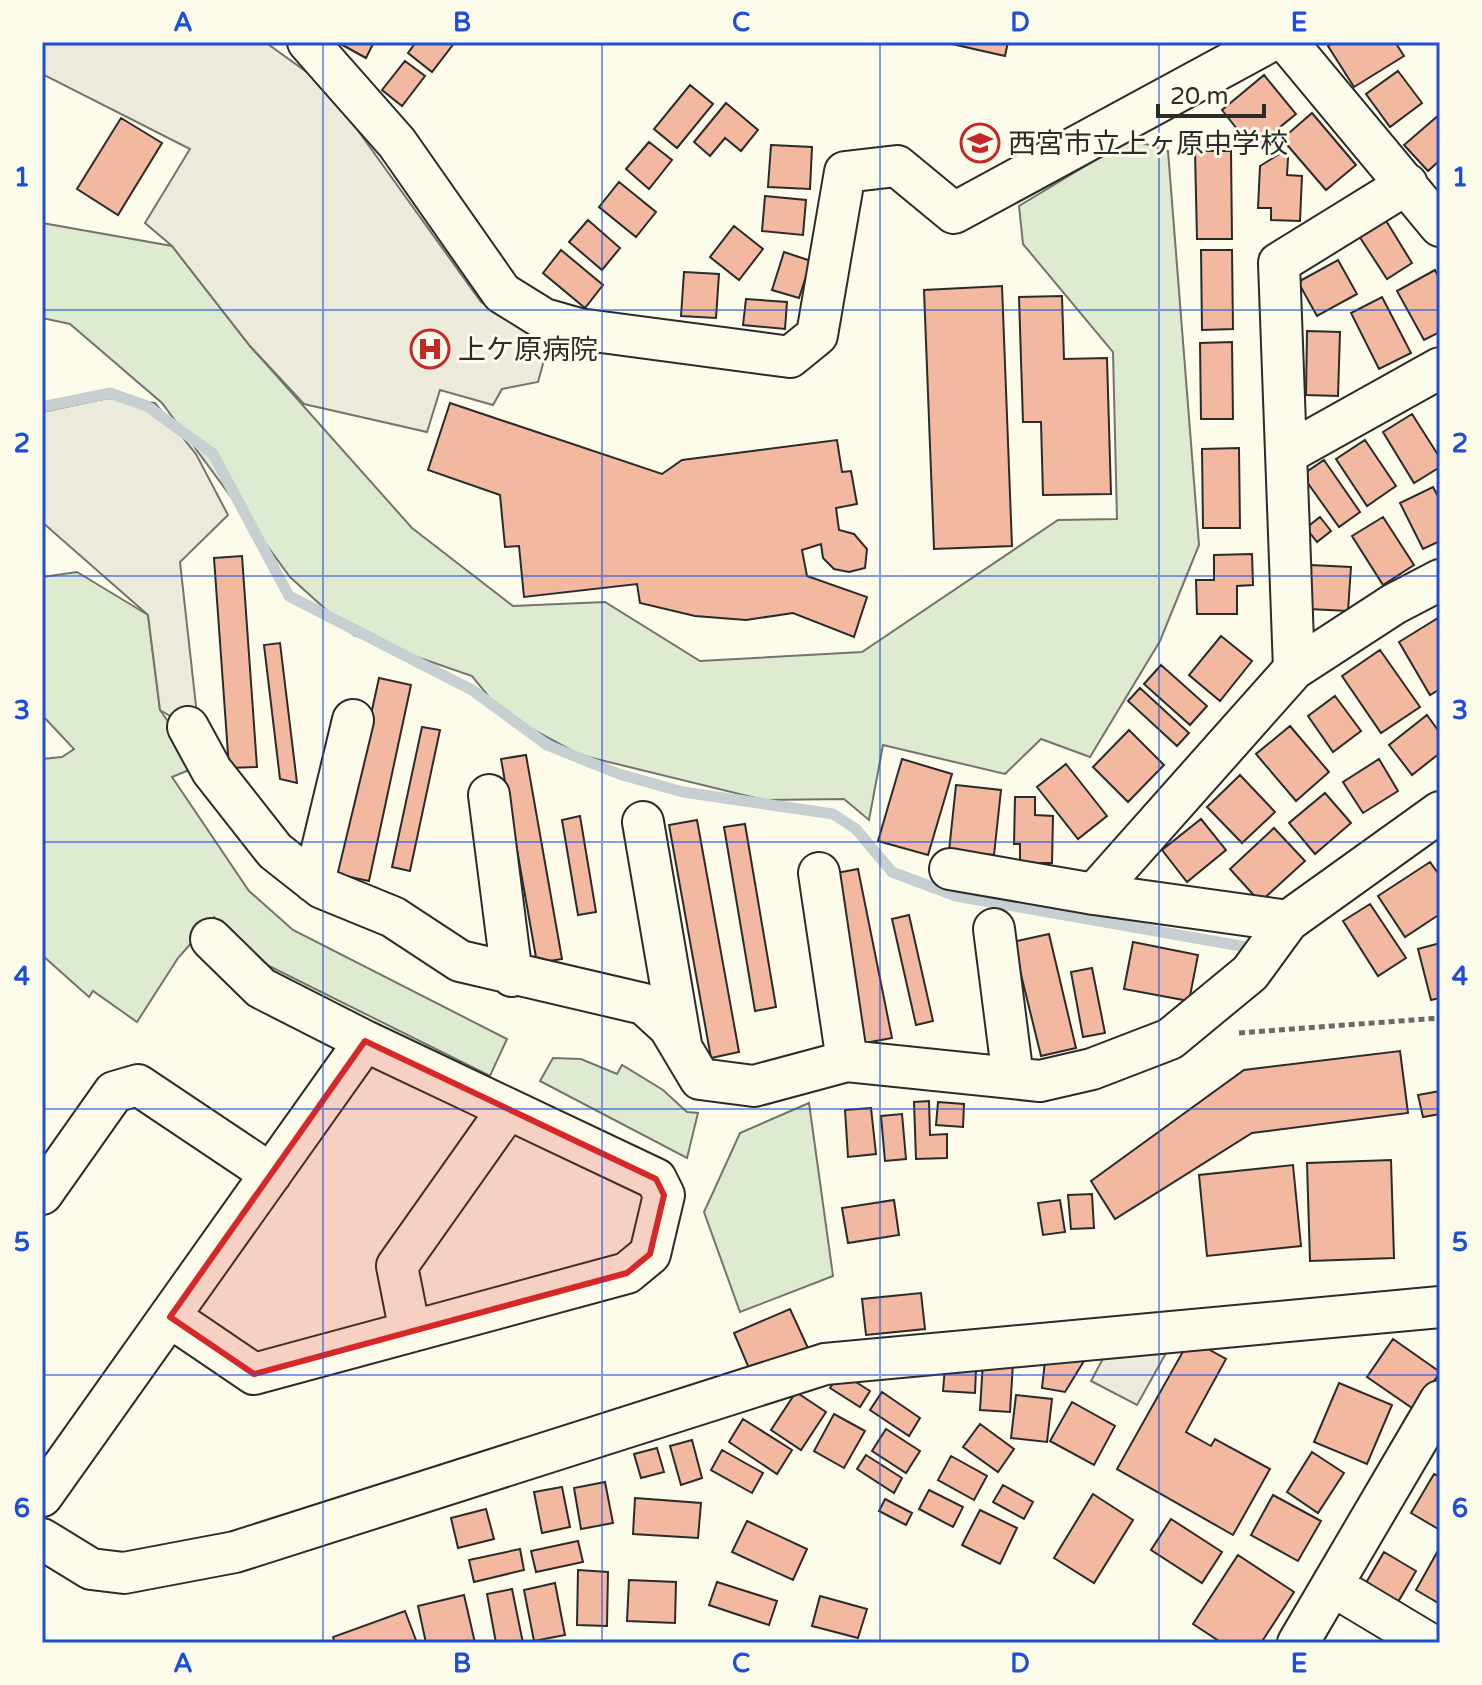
<svg xmlns="http://www.w3.org/2000/svg" width="1482" height="1685" viewBox="0 0 1482 1685" font-family="'Varela Round','Noto Sans JP',sans-serif">
  <style>
    .green { fill: #deebd1; stroke: #74746e; stroke-width: 2 }
    .parking { fill: #eceadb; stroke: #74746e; stroke-width: 2 }
    .lines { fill: none; stroke-linecap: round; stroke-linejoin: round }
    .stream { stroke: #c7d0d0; stroke-width: 11 }
    .building { fill: #f2b8a0; stroke: #2b2b2b; stroke-width: 2 }
    .minor-casing { stroke: #2b2b2b; stroke-width: 44 }
    .path { stroke: #6a6964; stroke-width: 5; stroke-dasharray: 6 4; stroke-linecap: butt }
    .minor { stroke: #fdfbea; stroke-width: 40 }
    .marked { fill: #d62828; fill-opacity: 0.2; stroke: #d62828; stroke-width: 6; stroke-linejoin: round }
    .grid { fill: none; stroke: #1d4ed8; stroke-width: 2; stroke-opacity: 0.55 }
    .labels { text-anchor: middle; stroke-width: 6; stroke-linejoin: round; paint-order: stroke }
    .poi-label { font-size: 28px; fill: #2b2b2b; stroke: #fdfbea; text-anchor: start }
    .neatline { fill: none; stroke: #1d4ed8; stroke-width: 3 }
    .grid-label { font-size: 26px; text-anchor: middle; font-weight: bold; fill: #1d4ed8 }
  </style>
  <rect width="100%" height="100%" fill="#fdfbea"/>
  <path class="green" d="M1130,139l38,12 31,394 -39,96 -70,116 -49,-18 -36,35 -122,-29 -14,75 -25,-21 -80,1 -184,-45 -78,-42 -30,-37 -118,-41 -64,-58 -128,-174 -92,-79 -28,-6v-95l130,23 78,100 162,182 101,78 92,-4 95,59 162,-9 196,-132 59,-1 -4,-167 -90,-108 -4,-38z
    M77,572l71,43 12,95 39,56 -27,11 77,114 44,39 214,109 -17,37 -223,-111 -53,-48 -36,41 -41,64 -44,-31 -4,6 -47,-42v-196l20,-2 12,-8 -32,-34v-138z
    M553,1058l28,1 36,15 5,-9 41,25 24,22 11,1 -11,45 -147,-77z
    M809,1103l24,173 -93,36 -36,-100 36,-79z"/>
  <path class="parking" d="M42,42h223l61,44 155,216 68,40 -11,40 -36,7 -9,16 -53,-15 -13,42 -123,-28 -54,-58 -78,-100 -27,-23 45,-74 -148,-75z
    M108,398l47,5 41,51 32,61 -48,47 19,171 -39,-23 -12,-95 -106,-93v-110z
    M1175,1337l-38,68 -46,-24 22,-41z"/>
  <g class="lines">
    <path class="stream" d="M42,407l68,-14 37,13 66,48 76,142 183,94 75,55 72,29 64,18 150,22 23,15 36,43 64,24 302,53"/>
  </g>
  <path class="building" d="M337,42h37l-8,16z
    M416,42h39l-23,30 -24,-19z
    M943,42h65l-3,14z
    M1335,42h60l9,14 -50,31 -26,-41z
    M405,61l20,15 -23,30 -20,-16z
    M1398,71l24,32 -32,24 -24,-33z
    M1264,75l32,39 -43,35 -31,-39z
    M690,85l23,19 -36,44 -23,-19z
    M726,103l32,27 -17,21 -16,-13 -15,18 -16,-14z
    M1312,113l44,52 -30,25 -44,-51z
    M1440,114v46l-12,11 -24,-26z
    M121,118l41,25 -44,72 -41,-26z
    M649,142l23,18 -23,29 -23,-20z
    M771,145l41,2 -2,42 -42,-2z
    M1195,151h36l1,88h-35z
    M1281,153l7,5 -1,17 15,1 -2,45 -29,-1v-12h-13l2,-42z
    M619,182l37,30 -20,25 -37,-30z
    M765,196l41,4 -3,35 -41,-4z
    M1385,219l27,44 -25,16 -28,-43z
    M588,220l32,28 -18,22 -33,-28z
    M734,226l29,23 -24,31 -29,-23z
    M561,250l42,35 -18,23 -42,-35z
    M1201,250h31l1,79 -31,1z
    M784,252l27,9 -12,37 -27,-8z
    M1338,260l19,34 -40,22 -19,-34z
    M1435,270l5,10v52l-16,8 -27,-49z
    M684,272l35,2 -3,44 -35,-2z
    M1002,286l10,260 -78,3 -10,-259z
    M1062,296l2,63 43,-1 4,136 -68,1 -2,-73h-18l-4,-125z
    M1382,297l29,56 -32,16 -28,-56z
    M746,299l41,3 -2,27 -42,-4z
    M1307,331l33,1 -2,64 -32,-1z
    M1232,342l1,77h-32l-1,-76z
    M450,403l212,71 20,-14 155,-20 5,32 9,-1 6,33 -21,4 3,22 15,4 13,15 -2,19 -16,4 -15,-3 -11,-11 -2,-14 -19,6 5,26 60,21 -13,40 -61,-24 -47,7 -51,-4 -55,-13 -3,-19 -113,13 -5,-51 -14,1 -5,-52 -72,-25z
    M1412,414l28,44v9l-26,16 -31,-51z
    M1365,440l31,46 -29,20 -31,-47z
    M1239,448l1,80h-37l-1,-79z
    M1324,460l36,52 -21,15 -37,-52z
    M1433,487l7,13v41l-17,8 -23,-46z
    M1320,517l11,14 -14,11 -11,-14z
    M1383,517l31,48 -31,20 -31,-49z
    M1252,554l1,31 -16,1v28h-40l-1,-34h18v-25z
    M242,556l15,211 -28,1 -15,-210z
    M1310,565l41,2 -3,44 -39,-2z
    M1438,618l2,71 -10,6 -31,-53z
    M1221,636l31,25 -32,40 -31,-26z
    M280,643l17,140 -17,-4 -16,-134z
    M1380,650l40,57 -39,26 -39,-57z
    M1161,665l46,41 -17,19 -46,-41z
    M379,678l32,7 -42,196 -33,-7z
    M1140,688l49,45 -12,13 -49,-45z
    M1335,696l26,35 -28,21 -25,-36z
    M1427,715l13,18v20l-28,22 -23,-30z
    M1290,726l39,46 -33,29 -40,-47z
    M422,727l18,3 -30,141 -18,-4z
    M1129,730l35,35 -36,37 -35,-35z
    M526,755l36,204 -25,4 -36,-204z
    M902,759l50,15 -24,81 -50,-14z
    M1379,759l19,32 -35,22 -20,-31z
    M1066,764l41,52 -29,23 -41,-52z
    M1240,775l35,37 -33,31 -35,-36z
    M956,785l45,5 -7,65 -45,-4z
    M1325,793l26,30 -36,31 -26,-31z
    M1015,797h20v18l18,1 -1,47h-32v-19h-6z
    M580,816l16,96 -18,3 -16,-95z
    M1201,819l25,31 -39,32 -25,-32z
    M697,820l42,232 -28,6 -42,-233z
    M745,824l31,183 -21,4 -31,-184z
    M1274,828l31,33 -45,41 -30,-33z
    M1430,862l10,14v38l-35,23 -27,-41z
    M858,869l34,169 -27,5 -34,-169z
    M1370,904l36,54 -28,18 -35,-55z
    M909,915l24,106 -17,4 -24,-106z
    M1049,934l27,114 -35,8 -28,-114z
    M1133,942l65,13 -9,46 -65,-12z
    M1440,943v55l-9,2 -13,-51z
    M1092,968l13,65 -22,4 -12,-65z
    M1400,1051l8,62 -156,20 -137,86 -24,-38 153,-111z
    M1440,1091v23l-17,3 -5,-22z
    M929,1101l1,34 17,-1v24l-31,1 -2,-57z
    M938,1102l26,2 -1,23 -27,-2z
    M871,1108l5,46 -28,3 -3,-47z
    M902,1114l4,45 -21,2 -4,-45z
    M1391,1160l3,98 -84,3 -3,-98z
    M1293,1165l8,81 -94,10 -8,-81z
    M1092,1194l2,34 -23,1 -3,-34z
    M894,1200l5,35 -51,8 -6,-35z
    M1060,1200l5,32 -22,3 -5,-32z
    M921,1293l4,36 -59,6 -4,-36z
    M790,1309l18,39 -57,25 -17,-40z
    M1190,1339l36,20 -40,73 25,14 4,-7 55,30 -37,66 -116,-66z
    M1393,1339l47,33 -25,38 -48,-33z
    M1046,1352l41,4 -22,36 -23,-4z
    M983,1361l30,2 -3,49 -30,-2z
    M945,1367l31,3 -1,23 -32,-2z
    M840,1372l30,19 -10,16 -30,-19z
    M1339,1383l53,22 -25,59 -53,-22z
    M796,1392l30,20 -25,38 -30,-20z
    M882,1392l38,26 -11,18 -39,-26z
    M1016,1395l36,4 -5,43 -36,-4z
    M1072,1402l43,24 -21,39 -44,-24z
    M834,1414l31,17 -21,37 -30,-17z
    M743,1419l49,31 -15,24 -48,-32z
    M980,1424l34,25 -16,23 -35,-25z
    M886,1429l34,22 -14,22 -34,-22z
    M692,1440l10,38 -21,7 -11,-39z
    M657,1448l7,24 -23,6 -7,-24z
    M722,1450l41,23 -11,20 -41,-23z
    M1312,1452l32,21 -26,40 -31,-21z
    M866,1455l36,23 -8,15 -37,-24z
    M951,1456l36,20 -13,24 -36,-20z
    M1434,1474l6,3v53l-29,-17z
    M605,1482l8,41 -32,6 -7,-41z
    M1003,1485l30,17 -9,17 -31,-17z
    M562,1487l8,40 -28,6 -8,-41z
    M929,1490l34,17 -10,20 -34,-18z
    M1093,1494l40,26 -39,63 -40,-25z
    M1273,1495l48,26 -23,40 -47,-26z
    M635,1498l66,5 -3,35 -65,-4z
    M885,1499l27,14 -6,12 -27,-14z
    M486,1509l8,30 -36,9 -7,-30z
    M980,1510l37,18 -17,36 -38,-19z
    M1171,1519l51,33 -20,31 -51,-33z
    M747,1521l60,28 -14,31 -61,-28z
    M578,1541l5,21 -47,10 -5,-21z
    M1440,1547v57l-24,-14z
    M520,1549l4,21 -50,12 -5,-22z
    M1384,1552l32,19 -18,31 -32,-19z
    M1238,1555l56,37 -33,51h-39l-29,-19z
    M578,1570l30,2 -1,54 -30,-1z
    M629,1580l47,2 -1,41 -48,-2z
    M717,1582l60,19 -8,24 -60,-20z
    M555,1583l10,52 -31,6 -10,-51z
    M512,1589l11,54h-27l-9,-49z
    M464,1595l11,48h-49l-8,-37z
    M820,1596l47,13 -9,29 -46,-12z
    M405,1611l12,32h-82l-2,-6z"/>
  <g class="lines">
    <g class="minor-casing">
      <path id="minor" d="M308,42l89,101 105,150 42,26 35,10 211,28 27,-22 28,-163 52,-6 57,47 315,-171
        M1287,42l153,184
        M1286,454l154,-86
        M1294,669l-15,-406 128,-79
        M188,727l24,44 63,80 47,37 71,29 67,44 184,43 25,23 31,52 54,7 93,-25 193,20 52,-12 78,-30 80,-66 38,-52 152,-109
        M489,795l23,181
        M643,822l38,222
        M950,869l144,25
        M819,873l28,188
        M314,882l39,-162
        M1288,921l-194,-27 200,-225 100,-65 46,-24
        M994,929l19,149
        M211,939l50,49 104,53
        M42,1194l72,-102 24,-7 133,89
        M410,1332l-13,-66 111,-157
        M42,1496l323,-455 291,138 8,16 -14,59 -23,19 -373,101 -84,-57
        M42,1539l49,30 33,4 111,-21 590,-188 615,-57
        M1333,1586l95,57
        M1298,1643l142,-242"/>
    </g>
    <path class="path" d="M1239,1033l201,-15"/>
    <use href="#minor" class="minor"/>
  </g>
  <path class="marked" d="M365,1041l291,138 8,16 -14,59 -23,19 -373,101 -84,-57z"/>
  <path class="grid" d="M323,42v1601M602,42v1601M880,42v1601M1159,42v1601M42,310h1398M42,576h1398M42,842h1398M42,1109h1398M42,1375h1398"/>
  <defs>
    <g id="school-ring" transform="scale(2)"><circle r="9.5" fill="#fdfbea" stroke="#c62828" stroke-width="1.5"/><path d="M0-5L7-2L0 1L-7-2ZM-4 1L0 2.5L4 1V4Q0 6-4 4Z" fill="#c62828"/></g>
    <g id="hospital-ring" transform="scale(2)"><circle r="9.5" fill="#fdfbea" stroke="#c62828" stroke-width="1.5"/><path d="M-5-5h3v3.5h4V-5h3V5h-3V1.5h-4V5h-3Z" fill="#c62828"/></g>
  </defs>
  <g fill-rule="evenodd">
    <use href="#school-ring" x="980" y="143"/>
    <use href="#hospital-ring" x="430" y="349"/>
  </g>
  <g class="labels">
    <g class="poi-label">
      <text x="1008" y="153">西宮市立上ヶ原中学校</text>
      <text x="458" y="359">上ケ原病院</text>
    </g>
  </g>
  <rect width="1482" height="1685" fill="none" stroke="#fdfbea" stroke-width="88"/>
  <path d="M1158 104v12h106v-12" fill="none" stroke="#2b2b2b" stroke-width="4"/>
  <text x="1170" y="104" font-size="24" fill="#2b2b2b" stroke="#fdfbea" stroke-width="6" paint-order="stroke">20 m</text>
  <rect x="44" y="44" width="1394" height="1597" class="neatline"/>
  <g class="grid-label">
    <text x="183" y="31">A</text>
    <text x="462" y="31">B</text>
    <text x="741" y="31">C</text>
    <text x="1020" y="31">D</text>
    <text x="1299" y="31">E</text>
    <text x="22" y="186">1</text>
    <text x="1460" y="186">1</text>
    <text x="22" y="452">2</text>
    <text x="1460" y="452">2</text>
    <text x="22" y="719">3</text>
    <text x="1460" y="719">3</text>
    <text x="22" y="985">4</text>
    <text x="1460" y="985">4</text>
    <text x="22" y="1251">5</text>
    <text x="1460" y="1251">5</text>
    <text x="22" y="1517">6</text>
    <text x="1460" y="1517">6</text>
    <text x="183" y="1672">A</text>
    <text x="462" y="1672">B</text>
    <text x="741" y="1672">C</text>
    <text x="1020" y="1672">D</text>
    <text x="1299" y="1672">E</text>
  </g>
</svg>
